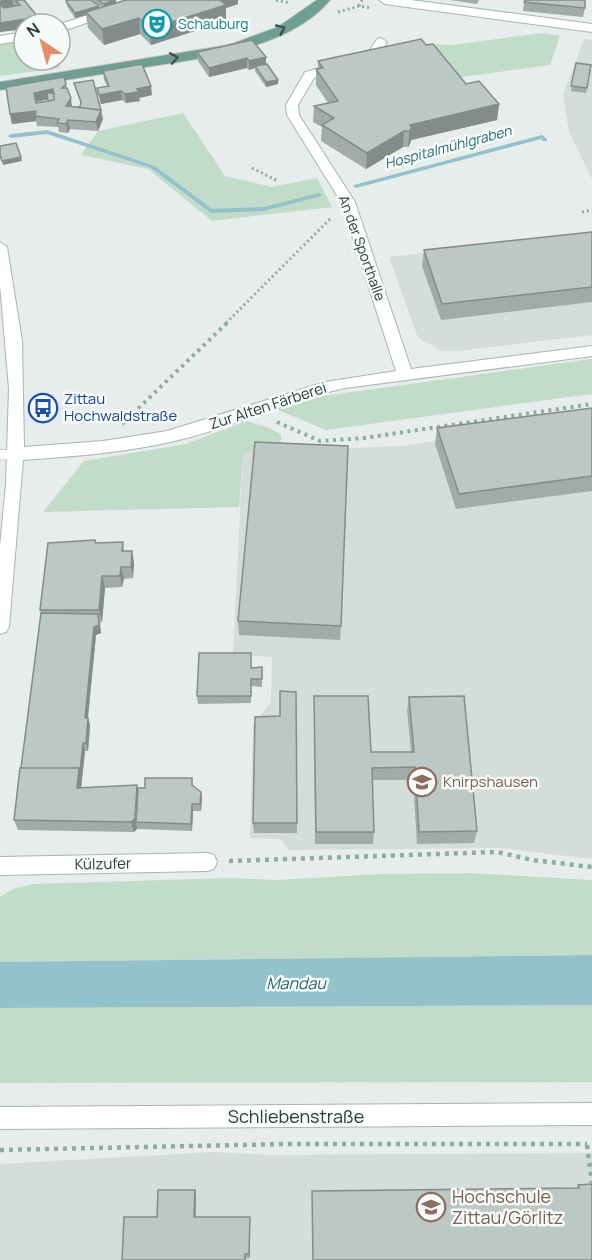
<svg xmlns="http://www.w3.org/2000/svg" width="592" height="1260" viewBox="0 0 592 1260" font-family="Manrope,sans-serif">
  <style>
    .built { fill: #d4ddd9 }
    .green { fill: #c1dcc9 }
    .water { fill: #93c2cd }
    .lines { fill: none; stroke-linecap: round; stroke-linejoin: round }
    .stream { fill: #93c2cd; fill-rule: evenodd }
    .service-casing { stroke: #a9b5b1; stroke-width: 1 }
    .minor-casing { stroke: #a9b5b1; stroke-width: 2 }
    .secondary-casing { stroke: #a5b8b2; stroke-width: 2 }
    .primary-casing { stroke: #c2c9c7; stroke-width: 2 }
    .path-far2 { stroke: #89aea3; stroke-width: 3; stroke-dasharray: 2 3; stroke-linecap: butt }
    .path-far1 { stroke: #89aea3; stroke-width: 4; stroke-dasharray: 3 4.5; stroke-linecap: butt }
    .path { stroke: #89aea3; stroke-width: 4.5; stroke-dasharray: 4 5; stroke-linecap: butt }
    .service { fill: #fff; fill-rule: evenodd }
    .minor { fill: #fff; fill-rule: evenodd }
    .secondary { fill: #fff; fill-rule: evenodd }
    .primary { fill: #6f9e93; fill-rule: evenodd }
    .wall { fill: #a1aca8; fill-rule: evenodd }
    .shaded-wall { fill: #838c88 }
    .building { fill: #bbc8c3; stroke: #838c88; stroke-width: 1.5; fill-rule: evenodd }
    .oneway { stroke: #38564f }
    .labels { text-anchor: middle; stroke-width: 5; stroke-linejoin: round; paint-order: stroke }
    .far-culture-label { font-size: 14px; fill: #0d838f; stroke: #f6faf8; text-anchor: start }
    .far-water-label { font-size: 14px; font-style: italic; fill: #256575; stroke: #f6faf8 }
    .far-street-label { font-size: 14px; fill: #263e38; stroke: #f6faf8 }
    .transit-label { font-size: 15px; fill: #164399; stroke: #f6faf8; text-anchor: start }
    .street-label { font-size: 15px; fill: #263e38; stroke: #f6faf8 }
    .education-label { font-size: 15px; fill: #785e54; stroke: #f6faf8; text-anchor: start }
    .water-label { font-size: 16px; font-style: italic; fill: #256575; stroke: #f6faf8 }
    .near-street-label { font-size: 18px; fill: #263e38; stroke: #f6faf8 }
    .near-education-label { font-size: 18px; fill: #785e54; stroke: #f6faf8; text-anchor: start }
  </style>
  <rect width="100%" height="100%" fill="#e6edea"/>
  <path class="built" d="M584,39l8,1v139l-23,-47 -6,-37z
    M592,235v100l-133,16h-16l-25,-13 -29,-81z
    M592,416v443l-92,-11 -211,2 -8,-11 -31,-1 3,-112 18,-24 1,-45 -39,-2 10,-203 160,-6z
    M213,1152l57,3 322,-2v107h-592v-96z"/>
  <path class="green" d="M541,33l19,3 -10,29 -103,14 -28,-36 34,2z
    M24,41v19h31l5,8 -60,8v-31z
    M183,113l42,63 47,11 45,-9 15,29 -120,14 -64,-52 -67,-14 17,-24z
    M592,359v35l-266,36 -48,-20 45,-14z
    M247,421l23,7 11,7 -1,16 -37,2 -4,54 -196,5 41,-51 102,-17z
    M470,873l122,7v75l-592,7v-65l13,-8 20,-5 197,-6 47,2 103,-6z
    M592,1005v77l-592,1v-75z"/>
  <path class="water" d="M592,955v50l-592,3v-46z"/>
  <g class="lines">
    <path class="stream" d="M47,130l108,36 57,43 52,-2 55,-14 3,2 -1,1 -57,15 -53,2 -60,-45 -104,-34 -36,4 -3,-2 3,-2z
      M542,135l5,4v2h-4l-2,-2 -185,49 -3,-2 1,-1z"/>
    <g class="service-casing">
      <path id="service" d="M0,450h16l6,4 -6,4 -16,2z"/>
    </g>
    <g class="minor-casing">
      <path id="minor" d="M135,0h18l-93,32v-8z
        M24,32v8l-24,4v-8z
        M381,38l6,4 -13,20 -60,16 -16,27 1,10 56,87 56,167 181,-23v10l-247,32c-54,12 -104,36 -158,50 -53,14 -109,18 -164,22l-14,167 -3,5 -6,2v-88l6,-62 3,-95 -9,-104v-43l7,5 15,94 2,106 79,-6 64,-10 158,-49 71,-11 -55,-169 -54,-87 -1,-10 19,-33 61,-16 11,-17z
        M207,853l7,2 3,7 -3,7 -7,2 -207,4v-18z
        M592,1103v22l-592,4v-22z"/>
    </g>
    <g class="secondary-casing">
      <path id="secondary" d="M379,0h32l181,24v8l-207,-28z"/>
    </g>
    <g class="primary-casing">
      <path id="primary" d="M317,0h13c-44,53 -140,59 -204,70 -42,7 -84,14 -126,20v-8l229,-37 49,-18z"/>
    </g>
    <path class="path-far2" d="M276,0l14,3
      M359,6l3,-6
      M338,12l21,-6 12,2
      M252,168l26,13
      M582,212l10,-2
      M226,323l106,-106"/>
    <path class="path-far1" d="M277,422l43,19 44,-3 228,-34
      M122,424l106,-102"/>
    <path class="path" d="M229,861l268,-9 35,8 60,7
      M587,1145l5,38
      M0,1150l286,-6h301"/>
    <use href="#service" class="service"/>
    <use href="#minor" class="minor"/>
    <use href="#secondary" class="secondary"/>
    <use href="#primary" class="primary"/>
  </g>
  <path class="wall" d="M0,0h24v29l-24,3z
    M92,0h24v3l122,1 -12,4v13l-75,24 -11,-11 -36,11 -16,-17 -2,-13 -11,3 -8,-12 -1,-5 34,7 2,-1z
    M450,0h29l-2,4z
    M524,2l61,6 -2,9 -60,-6z
    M426,45l40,39 33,20 -2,16 -86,20 -1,4 -2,3h-5l-37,22 -45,-28 1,-14 -9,-5 1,-16 14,-3 -12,-18v-16h2v-8z
    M197,52l69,5v7l12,20 -12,3 -11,-16v-3l-6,2 -2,-2 -38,9 -11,-16z
    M576,63l15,2 -5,28 -15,-2z
    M103,71l49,24 -13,3 1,3 -14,2 -4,-3 -21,4 -4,-16 10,-2 -3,-6z
    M74,83l29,36 -5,12 -28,-2 -2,4 -9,-1 -1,-5 -21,-1 -1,-5 -24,3 -2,-10 56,-30 6,23h8l1,-3zM48,99v2l-12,2v-1z
    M592,232v70l-151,18 -19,-54 2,-16z
    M592,408v83l-136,18 -21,-65 2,-16z
    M123,542l1,9h8l2,12 -1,15 -9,1 -2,8 -17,1 -3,34h-2l1,11 -5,2 -8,83 2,7 -2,26h-3l-4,37h57l55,-2 8,6 1,7 -1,12h-8l-1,20 -55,-2 -3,3 -116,-2 -4,-10 7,-52 20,-155 -1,-3 56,-67z
    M238,621l103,5 -1,14 -101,-5z
    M262,667v20l-11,-1v17l-53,1 -1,-8 55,-28z
    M296,692l1,141h-43l-1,-10 27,-107z
    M314,696l57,56h40l-4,-42 2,-13 68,134 -3,12 -57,1 -4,-64h-41l2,52 -1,12h-58z
    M196,1195v22l54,5v36h-4v2h-124l35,-43z"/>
  <path class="shaded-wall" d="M2,0h10l2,6 -14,4v-9z
    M114,0h2v4l-12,5v-5z
    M215,0h23v4l-12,4v13l-75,24 -2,-16z
    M99,6l1,4 -14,2v3l-11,3v-5z
    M38,17l1,7h-15v5l-24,3v-9z
    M139,18l1,16 -36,11 -2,-16z
    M266,57v9h-11v2l-6,2v-9z
    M247,58v10l-38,9v-9z
    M278,80v4l-12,3v-5z
    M151,86l1,9 -13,3 1,3 -14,2 -1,-9 12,-5z
    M53,89l2,9 -20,4 -1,-9z
    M121,91l1,9 -21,4 -2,-9z
    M71,98l1,9 -6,-1z
    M499,104l-2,16 -86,20 -1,4 -2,3 2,-22z
    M101,110l2,9 -5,12 -2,-9z
    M36,111v10l-24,3 -2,-10z
    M68,120l2,9 -2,4 -2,-9z
    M404,131l-1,16 -37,22 1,-16z
    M21,157l1,4 -19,4 -1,-4z
    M132,551l2,12 -1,15 -2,-11z
    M121,567l3,12 -2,8 -2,-11z
    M102,576l3,12 -3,34 -3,-12z
    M98,614l3,19 -5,2 -9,90 -2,-7 9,-91z
    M88,718l2,7 -2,26 -2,-8z
    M83,743l2,8 -5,47 -3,-10z
    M137,785l2,10 -3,27 1,7 -3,3 -3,-10z
    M201,792l1,7 -1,12 -1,-7z
    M192,804l1,7 -1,20 -1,-7z
    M195,1190l1,5 -1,27 -1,-5z
    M250,1217v41l-1,-4z"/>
  <path class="building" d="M15,0h9l14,17 -38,6v-19l4,4 16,-3z
    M68,0h23l8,6 -24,7 -9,-12z
    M98,0h16l-10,4z
    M126,0h94l6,5 -77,24 -10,-11 -37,11 -16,-17z
    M525,0h60v8l-61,-6z
    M421,39l5,6 7,-1 33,40 13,-3 20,23 -89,21 2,3 -3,3h-5l-37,22 -45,-28 12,-7 -20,-12 24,-5 -22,-32 7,-1 -5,-7z
    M252,40l14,17 -17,4 -2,-3 -38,10 -12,-16z
    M576,63l15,2 -4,23 -16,-2z
    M142,64l9,22 -14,3 2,3 -14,2 -4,-3 -22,4 -2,-7 12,-2 -6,-15z
    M267,64l11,16 -12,2 -11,-16z
    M64,77l2,7 -4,4h5l4,10 -5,8 35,4 -5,12 -28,-2 -2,4 -9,-1 2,-4 -24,-3 1,-5 -26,3 -4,-27zM53,89l1,11 -18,3 -2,-10z
    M93,80l8,30 -25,-3h4l1,-5 -7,-19z
    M47,93h7v7l-6,1z
    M16,143l5,14 -19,4 -2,-6v-9z
    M592,232v55l-150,17 -18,-54z
    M592,408v68l-133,18 -22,-66z
    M255,442l93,4 -7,180 -103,-5z
    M95,540l1,3 27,-1 -1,9h10l-1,16h-10l-1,9h-18l-3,34h-59l8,-67z
    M41,613l57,1 1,11 -5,2 -9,91h3l-2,25h-3l-3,28 -1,-3h-58z
    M199,653h52v15l11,-1v12h-11v17h-54z
    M280,691l16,1 1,131h-44l2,-106 25,-1z
    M314,696h54l3,56h43l-5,-55 55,-1 13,135 -58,1 -4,-65 -43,1 2,64h-58z
    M20,768h59l-2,20 60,-3 -2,34 -4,3 -117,-2z
    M145,778h47v7l9,7 -1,12h-8l-1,20 -55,-2 2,-34h7z
    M592,1184v76h-279l-1,-69 267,-3 -1,-3z
    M158,1190h37l-1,27h56l-1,37h-4v6h-123l2,-43h33z"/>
  <defs><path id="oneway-chevron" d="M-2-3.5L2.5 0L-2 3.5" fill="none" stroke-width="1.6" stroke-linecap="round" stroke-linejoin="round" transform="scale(1.5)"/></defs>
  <g class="oneway">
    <use href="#oneway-chevron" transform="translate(281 29) rotate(-25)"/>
    <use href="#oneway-chevron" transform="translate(174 58) rotate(-10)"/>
  </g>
  <defs>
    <g id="theatre-ring" transform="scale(1.5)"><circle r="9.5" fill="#f6faf8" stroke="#0f9aa8" stroke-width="1.5"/><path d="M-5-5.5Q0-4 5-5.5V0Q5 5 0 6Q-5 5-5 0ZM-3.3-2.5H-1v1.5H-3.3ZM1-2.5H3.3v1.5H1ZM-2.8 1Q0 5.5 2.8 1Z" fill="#0f9aa8"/></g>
    <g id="bus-ring" transform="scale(1.5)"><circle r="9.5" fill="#f6faf8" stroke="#1a4fb4" stroke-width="1.5"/><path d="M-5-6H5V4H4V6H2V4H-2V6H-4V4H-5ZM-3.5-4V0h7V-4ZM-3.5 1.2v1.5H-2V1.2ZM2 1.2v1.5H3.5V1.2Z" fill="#1a4fb4"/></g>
    <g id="school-ring" transform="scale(1.5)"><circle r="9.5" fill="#f6faf8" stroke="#8d6e63" stroke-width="1.5"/><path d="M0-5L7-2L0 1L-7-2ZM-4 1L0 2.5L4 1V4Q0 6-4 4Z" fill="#8d6e63"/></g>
    <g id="university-ring" transform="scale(1.5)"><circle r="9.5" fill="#f6faf8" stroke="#8d6e63" stroke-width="1.5"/><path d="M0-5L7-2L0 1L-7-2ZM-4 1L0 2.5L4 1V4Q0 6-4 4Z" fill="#8d6e63"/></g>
  </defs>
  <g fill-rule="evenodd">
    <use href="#theatre-ring" x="157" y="24"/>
    <use href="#bus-ring" x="43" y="408"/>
    <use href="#school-ring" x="422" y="782"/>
    <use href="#university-ring" x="431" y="1207"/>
  </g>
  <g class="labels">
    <g class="far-culture-label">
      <text x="178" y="29">Schauburg</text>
    </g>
    <g class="far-water-label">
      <text transform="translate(448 147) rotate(-15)" y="5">Hospitalmühlgraben</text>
    </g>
    <g class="far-street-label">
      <text transform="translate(362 248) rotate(70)" y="5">An der Sporthalle</text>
    </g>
    <g class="transit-label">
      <text x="64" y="404">Zittau<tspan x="64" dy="17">Hochwaldstraße</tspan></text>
    </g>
    <g class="street-label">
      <text transform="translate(268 406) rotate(-18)" y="5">Zur Alten Färberei</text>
      <text transform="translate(103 864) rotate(-1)" y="5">Külzufer</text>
    </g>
    <g class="education-label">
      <text x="443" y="787">Knirpshausen</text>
    </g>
    <g class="water-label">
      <text x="296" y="989">Mandau</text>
    </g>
    <g class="near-street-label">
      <text x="296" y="1123">Schliebenstraße</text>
    </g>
    <g class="near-education-label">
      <text x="452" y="1203">Hochschule<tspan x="452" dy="21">Zittau/Görlitz</tspan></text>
    </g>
  </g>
  <g transform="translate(42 42) rotate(324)"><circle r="28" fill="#f6faf8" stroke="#a3afab" stroke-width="1.5"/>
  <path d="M0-4.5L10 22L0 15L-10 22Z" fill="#e58d6c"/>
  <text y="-9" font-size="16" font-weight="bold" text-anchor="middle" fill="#263e38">N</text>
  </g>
</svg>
